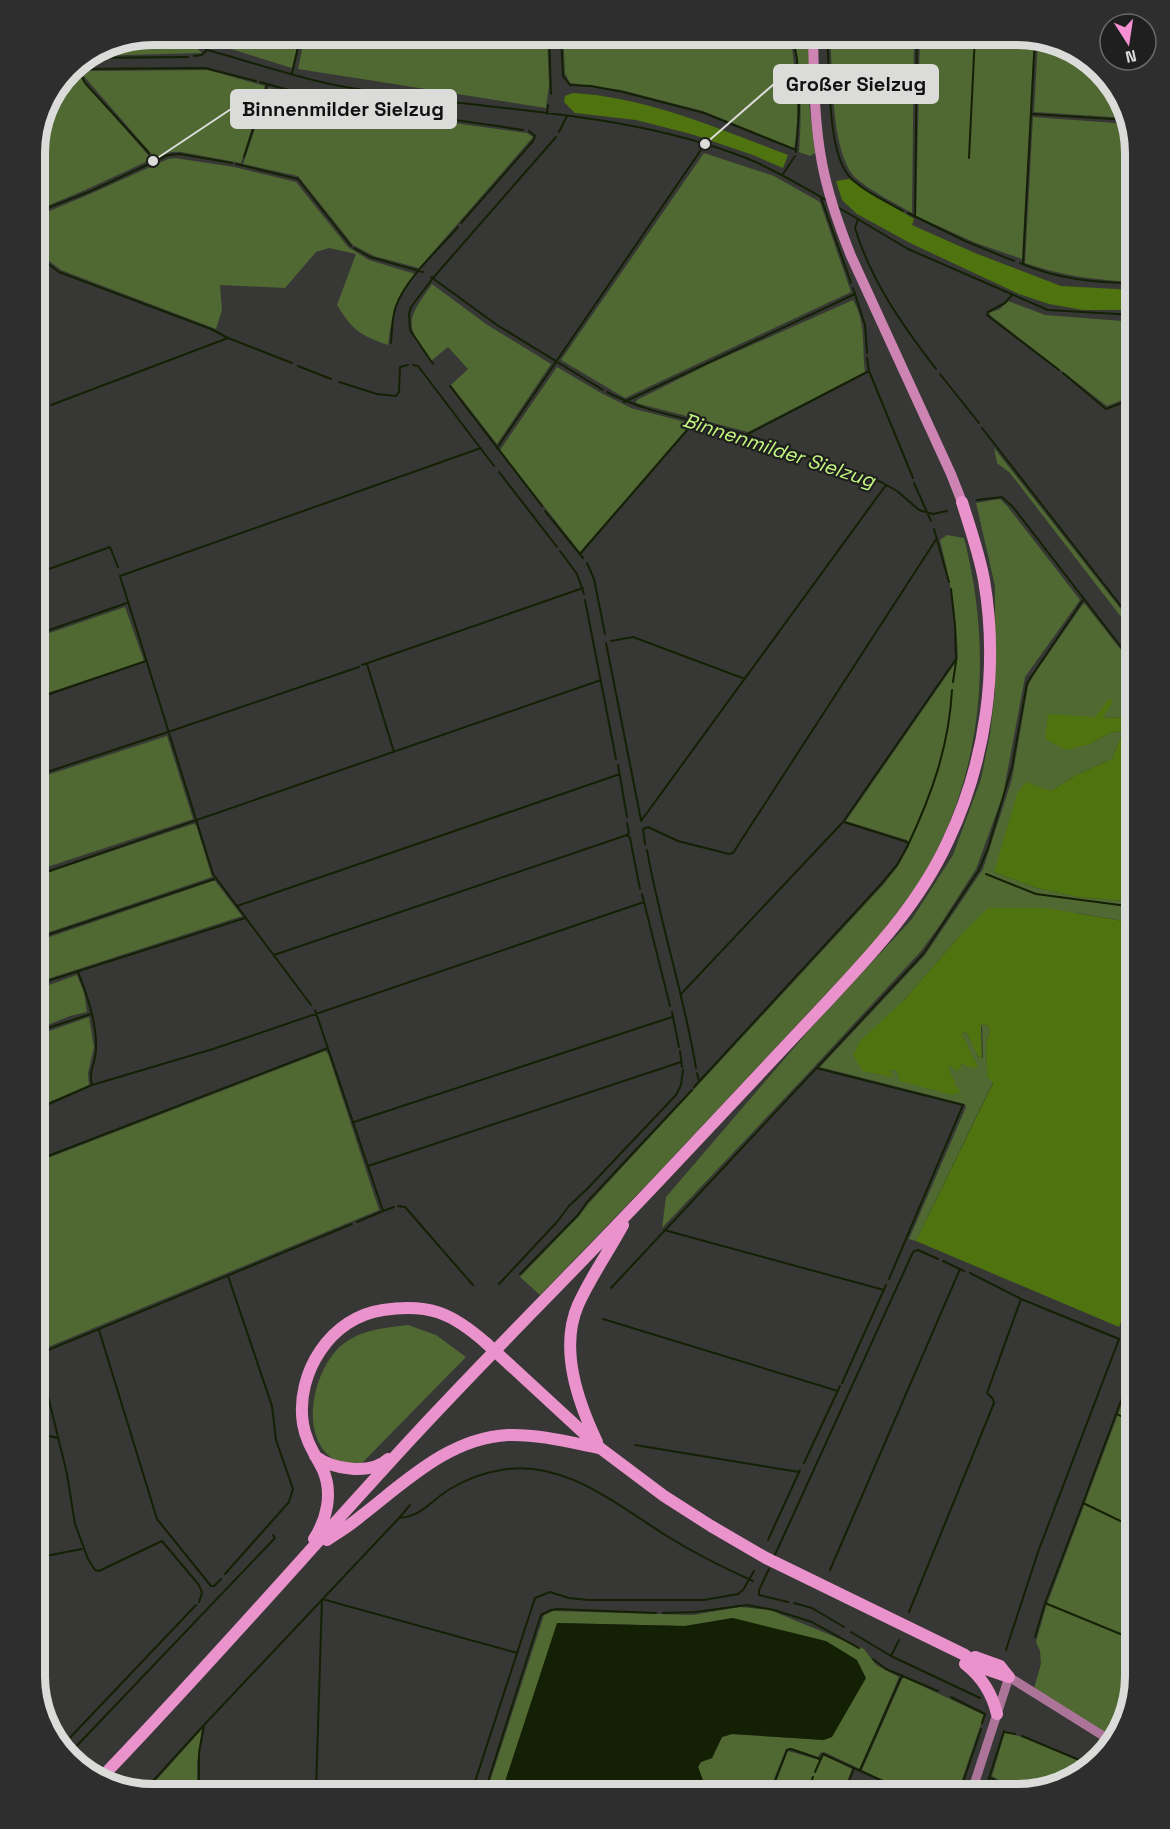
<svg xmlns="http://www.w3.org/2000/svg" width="1170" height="1829" viewBox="0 0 1170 1829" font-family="'Space Grotesk',sans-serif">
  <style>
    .green { fill: #506832 }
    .forest { fill: #4f730f }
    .water { fill: #142004 }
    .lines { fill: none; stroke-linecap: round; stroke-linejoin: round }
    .stream { stroke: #142004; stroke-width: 2 }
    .secondary { stroke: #ad7499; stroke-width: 9 }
    .primary { stroke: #cd84b3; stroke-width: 10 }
    .highway { stroke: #ea92cb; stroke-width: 12 }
    .highway-bridge { stroke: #ea92cb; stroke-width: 12 }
    .labels { text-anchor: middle; stroke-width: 4.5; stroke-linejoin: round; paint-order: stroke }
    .water-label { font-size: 20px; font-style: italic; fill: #c4f881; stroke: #1e1f1e }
    .rim { fill: none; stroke: #dbdcda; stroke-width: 8 }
    .leader { fill: none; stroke: #dbdcda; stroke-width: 2 }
    .callout-dot { fill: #dbdcda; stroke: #1e1f1e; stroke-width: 2 }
    .callout { fill: #dbdcda; stroke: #dbdcda; stroke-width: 2 }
    .callout-label { font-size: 20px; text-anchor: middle; font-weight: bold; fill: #111 }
  </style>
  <rect width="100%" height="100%" fill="#373835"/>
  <path class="green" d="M153,35h30l19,18 -113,3 19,-13z
    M198,35h102l-8,33 -84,-26z
    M305,35h242l2,50 -3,23 -248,-39z
    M563,35h227c5,32 11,81 4,113l-91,-37 -82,-21 -51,-7 -5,-10z
    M794,35h16l1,67 -2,1 6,50 -5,3 -11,-4c3,-39 2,-79 -5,-117z
    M830,35h84l-2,178c-17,-10 -40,-21 -55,-34 -27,-23 -24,-110 -27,-144z
    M920,35h105l9,3 -12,221 -46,-16 -60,-27z
    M1038,39l45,15 40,46 4,18 -93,-6z
    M208,70l57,16 -24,77 -60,-11h-10l-16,6 -73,-84 4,-3h9z
    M67,72h9l72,83 2,5 -65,30 -50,21v-65l12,-45z
    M269,88l40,11 44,10 174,24 6,4 -114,131 -45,-12 -21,-11 -55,-69 -55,-12z
    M1033,117l96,7 6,29v129c-39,-2 -72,-6 -110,-19z
    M704,153l70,23 46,26 31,90 -226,106 -64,-38z
    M175,158l59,9 62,15 52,65 21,13 46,14c-20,24 -23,41 -27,71 -28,-10 -35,-14 -51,-40l19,-51 -27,-6 -13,4 -31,36 -65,-3 2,25 -6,19 -155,-59 -26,-20v-33l55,-23 78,-35z
    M432,284l54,40 65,40 -54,80 -46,-59 17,-16 -20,-22 -17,14c-27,-38 -25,-40 1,-77z
    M853,300c13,22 9,46 12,72l-117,60 -112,-29 1,-3 72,-36z
    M1008,301l37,14 90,7v73l-28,11 -116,-90 -2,-3 11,-4z
    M557,367l44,26 30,15 58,15 1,2 -110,127 -80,-102z
    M994,448l141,179v8l-125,-162 -13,-10z
    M1000,499l8,8 72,93 -55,77 -22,118 -27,74 -36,56 -19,26 -108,117 -151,160 4,-31 145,-169 101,-109 41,-64 28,-76 9,-45 5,-43v-105l-19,-83z
    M947,535l17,3c29,113 20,234 -40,336 -16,27 -35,50 -55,74l-213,227 -116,120 -20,-18 59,-61 10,-13 294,-318 15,-19 11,-20 -2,-6 -61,-19 112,-162c-1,-42 -8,-79 -18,-119z
    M1083,604h2l50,64v49l-33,1 7,-19 -19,45 20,-11 13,-2 -11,28 -36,16 -25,16 -57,81 43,16 41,9 57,5v21l-58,-10 -120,26 -53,61 -32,71 8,4 9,-4 7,-1 2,5 54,20 8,-3 -8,-10 -4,-19 19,2 6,3 -11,-34 3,-2 9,12 4,13 5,1 -1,-34 6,2 2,6c-7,13 -2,28 -3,44l6,6 -77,159 -7,-2 57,-132 -1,-3 -145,-37 105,-112 58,-86 29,-90 16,-93 5,-10z
    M125,607l19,54 -109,36v-59z
    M167,736l26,83 -158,52v-92z
    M193,824l3,1 16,52 -177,60v-60z
    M213,881h2l27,35 -207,67v-41z
    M77,975l7,18 3,19 -17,4 -35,14v-40z
    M89,1017l5,30 -6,26 1,12 -54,23v-72z
    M325,1051l3,3 51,156 -336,139 -2,-18 -6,-3v-165z
    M408,1325l28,10 30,22 -104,106c-7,0 -18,2 -23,-1 -44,-20 -26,-98 7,-120 19,-13 39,-14 62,-17z
    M1135,1369v307l-16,60 -4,3 -81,-51 7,-24 -1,-13 -4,-9 10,-35z
    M740,1607l30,3 94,39 12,16 23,12 -39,92 -36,-17 -4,1 -2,4 -27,-9 -5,1 -18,45h-71l7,-11 -6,-16 3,-5 11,-4 10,-21 10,-3 92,6 -91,-122 -48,8 -127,-3 -57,171h-15l58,-179 9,-4 140,4z
    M903,1677l81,38 -27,79h-43l-52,-24z
    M202,1729l-5,33v18l-7,7 -2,7h-44z
    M1005,1732l20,6 63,27 -18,17 -49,11 -29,-17z
    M788,1751l32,9 4,-5 28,14 -10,25h-71z"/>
  <path class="forest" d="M573,93c74,4 146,36 215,62l-5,13 -30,-13 -62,-21 -55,-14 -61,-7 -11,-11 1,-6z
    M849,179l65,40 -2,6 63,28 86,33 74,4v20h-52l-34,-6 -30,-10 -109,-51 -53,-29 -15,-14 -6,-19z
    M1109,699l4,2 -10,17 32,-1v185l-57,-5 -41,-9 -43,-16 23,-78 9,-12 25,9 25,-16 36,-16 11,-28 -13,2 -20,11 -24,6 -21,-11 3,-25 47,3z
    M988,908h57l90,15v365l-16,39 -203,-86 77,-158 -6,-7c1,-16 -4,-30 3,-44l-2,-6 -6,-2 -1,3 1,33c-8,-6 -9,-20 -17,-28l-3,2 16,33 -5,1 -12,-4v5l-5,2 -7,-6 1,8 6,9h-3l8,10 -9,3 -52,-14 -4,-11 -7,1 4,4 -2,2 -28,-6 -10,-16 7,-14 44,-41 53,-61z"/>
  <path class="water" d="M733,1618l93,23 31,19 9,18 -34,59 -8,3 -92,-6 -10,3 -10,21 -11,4 -3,5 6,16 -7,11h-196l56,-171 128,3z"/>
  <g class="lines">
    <path class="stream" d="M189,35l3,4 15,11c41,11 82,25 123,34 138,28 284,22 416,74 28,11 54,27 80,42
      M549,35l2,59
      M561,35l2,41 7,9 21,1 32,6 81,21 92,37
      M792,35l5,24 2,51 -3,42
      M827,35c3,36 0,108 19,137 9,15 41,30 57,39
      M194,56l8,-1 5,-5
      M86,58l102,-1
      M69,69l136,-1 51,13
      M78,69l7,14 64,70
      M292,73l9,-38
      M260,82c86,26 175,34 263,48
      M547,114l1,-9
      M1032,114l96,6
      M559,132l8,-16
      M244,157l23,-72
      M969,158l6,-123
      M236,164l62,15 53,67
      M783,174l12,-18
      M821,198l30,85
      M836,206l72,43 140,61 87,5
      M35,213l56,-22 77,-36 12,-1 52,9
      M908,213l57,28 49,20
      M915,217l2,-182
      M858,219l-3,9c16,53 48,98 81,141
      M461,223l72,-82 2,-5 -6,-5
      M354,248l16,9 53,15
      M35,254l24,18 152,57 17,9 64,25
      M1020,263c37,16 75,20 115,20
      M1023,264l12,-226
      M431,277l66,48 106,65
      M853,288l12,37 2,28
      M1012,295l-7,8 -17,9 -1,3 72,55
      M391,343c1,-12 1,-26 5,-37 10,-28 43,-57 62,-79
      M867,358l2,13 44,107
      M433,364l-23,-34 -1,-16 2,-7 22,-29 123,-141
      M413,365l5,1 76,100
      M298,366l33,13
      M1063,373l43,36 29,-11
      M940,374l39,49
      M339,382l38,12 19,2 3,-4 1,-25 8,-2
      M450,386l92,120
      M607,392c43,23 93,28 140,43 45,14 89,32 134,47l16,9 22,19 14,4 14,-3
      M624,402l231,-108
      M51,405l177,-67
      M982,428l153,196
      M746,435l123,-64
      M497,448l208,-304
      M499,472l58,75
      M914,483l17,38
      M977,500l25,-3 11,10 122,158
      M545,511l38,47
      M934,529l15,53
      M560,551l17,23 7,20
      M580,554l115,-133
      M587,563l7,16 11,55
      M35,574l75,-27 8,20
      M585,600l31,159
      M35,635l92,-32
      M611,641l22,-4 112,42
      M606,643l35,177
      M367,664l27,88
      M362,665l221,-77
      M953,682l3,-21
      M35,699l111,-38
      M618,765l9,52
      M35,776l133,-44 191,-65
      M641,821l245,-336
      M643,829l5,-2 30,14 51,13 4,-1 204,-315
      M643,829l2,15
      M627,835l3,3 10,51
      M908,845c24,-51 41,-99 44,-155
      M647,850c13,74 37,144 49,218
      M986,874l50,20 99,13
      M35,876l566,-196
      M642,894l28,112
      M237,906l383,-132
      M35,939l179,-60
      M274,955l353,-120 2,-2 -2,-10
      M78,972c9,22 19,52 18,77 0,13 -8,22 -4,36
      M35,985l210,-67
      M681,994l162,-172 113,-163 -1,-34 -4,-36
      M311,1005l-98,-131 -93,-298 361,-128
      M315,1010l68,201 -26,11
      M672,1012l7,35
      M35,1032l56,-18
      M680,1051l2,16
      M816,1068l147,37 -74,174
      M697,1073l2,8
      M694,1087l188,-204 15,-18 11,-20 -1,-3 -63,-20
      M35,1110l57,-25 121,-36 431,-147
      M354,1122l318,-105
      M35,1161l293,-113
      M368,1166l313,-104
      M398,1206l7,1 68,78
      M383,1211l11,-4
      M664,1230l220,60
      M943,1261l21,10
      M970,1273l51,26 98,40 -81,213 -32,98
      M520,1274l58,-59 9,-13 105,-112
      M499,1284l58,-62 12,-16 18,-17 89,-94 5,-10 2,-15
      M611,1288l312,-334 56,-84 9,-22 24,-81 15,-84 56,-83
      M603,1319l235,72
      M35,1330l3,3 10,63 19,78 8,50 13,35 7,11 4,1 63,-30 37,44 3,8 -3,9
      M99,1330l58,189 54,67h3l7,-7
      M1123,1330l12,-34
      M41,1353l311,-129
      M842,1383l44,-98
      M1117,1414l18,10
      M35,1433l23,5
      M635,1445l164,27
      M804,1463l36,-77
      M1083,1503l52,-140
      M400,1517l10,-12
      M768,1540l32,-70
      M774,1557l139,-305 5,-2 20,9
      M35,1558l47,-9
      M769,1569l-10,21v5l29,7
      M830,1570l130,-301
      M225,1574l64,-72 4,-13 -17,-49 -4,-34 -44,-130
      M794,1603l18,5 32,19
      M909,1612l85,-209 -1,-4 -6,-6 34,-94
      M663,1613l32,-1 52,-7 27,5 38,12 47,26
      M851,1632l40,24 89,42
      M1035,1637l10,-34
      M1135,1640l-90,-37 38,-100 52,25
      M891,1656l8,-16
      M873,1659l13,10 52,22
      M951,1697l34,17
      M982,1723l3,-9
      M1004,1732l11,2
      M1022,1736l67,28
      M62,1746l134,-141
      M69,1754l206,-216 -2,-3
      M860,1770l42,-95
      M815,1772l8,-18 88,40
      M989,1777l30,17
      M198,1782l108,9
      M191,1787l8,-8v-26l5,-28
      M311,1791l52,3
      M316,1791l6,-192 195,54
      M142,1793l62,-68 195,-207c24,-2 31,-17 51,-29 15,-9 33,-16 51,-19 62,-12 117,36 166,66 27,17 57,32 86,45
      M189,1794l1,-3
      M471,1794l64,-196 15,-6 19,6 19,2h116l34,-6 5,-4 11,-19
      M484,1794l57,-179 10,-5 6,-1 99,4
      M770,1794l17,-44 4,-1 29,10
      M806,1794l7,-17
      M844,1794l10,-26
      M959,1794l22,-65
      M984,1794l20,-63"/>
    <path class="secondary" d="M971,1794l38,-117 104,65"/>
    <path class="primary" d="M813,35c1,43 1,86 9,128 6,32 17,63 29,93l100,218 11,28"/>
    <path class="highway" d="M510,1365l90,83 64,48 47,30 55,32 199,97 18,13 26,9
      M597,1442c-19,-40 -38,-93 -19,-137 12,-27 31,-54 45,-80
      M315,1456c18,14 56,19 73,3
      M314,1539c13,-20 19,-46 9,-69 -8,-16 -17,-28 -20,-46 -8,-51 28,-107 80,-114 46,-7 69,3 103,33
      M327,1540c12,-8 24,-15 34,-24 44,-34 88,-78 147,-81 30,-1 61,7 91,13
      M975,1657l25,9 8,10
      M965,1664c17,13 27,29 32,50
      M100,1779c107,-111 208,-228 312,-341 85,-92 174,-179 259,-270 46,-49 92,-98 139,-148 51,-55 106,-109 138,-179 38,-80 51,-173 36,-261 -5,-27 -14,-52 -22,-78"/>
    <path class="highway-bridge" d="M486,1343l24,22"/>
  </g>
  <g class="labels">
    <g class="water-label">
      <text transform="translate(779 450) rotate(18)" y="7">Binnenmilder Sielzug</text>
    </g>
  </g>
  <path d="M0 0H1170V1829H0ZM153 45H1017A108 108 0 0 1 1125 153V1676A108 108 0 0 1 1017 1784H153A108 108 0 0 1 45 1676V153A108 108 0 0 1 153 45Z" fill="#2d2e2d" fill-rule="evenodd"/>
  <path class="rim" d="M153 45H1017A108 108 0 0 1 1125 153V1676A108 108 0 0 1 1017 1784H153A108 108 0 0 1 45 1676V153A108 108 0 0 1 153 45Z"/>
  <path class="leader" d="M705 144L774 84M153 161L231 109"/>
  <g class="callout-dot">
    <circle cx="705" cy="144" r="6"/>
    <circle cx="153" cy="161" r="6"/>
  </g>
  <g class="callout">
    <rect x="774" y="65" width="164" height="38" rx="6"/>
    <rect x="231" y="90" width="225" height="38" rx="6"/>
  </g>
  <g class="callout-label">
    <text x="856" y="91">Großer Sielzug</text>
    <text x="343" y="116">Binnenmilder Sielzug</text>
  </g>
  <g transform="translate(1128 42) rotate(168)"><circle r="28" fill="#1e1f1e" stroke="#6a6b69" stroke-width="1.5"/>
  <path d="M0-4.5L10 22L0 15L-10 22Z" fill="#f591d2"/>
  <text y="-9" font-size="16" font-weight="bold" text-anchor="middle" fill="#dbdcda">N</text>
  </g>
</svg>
